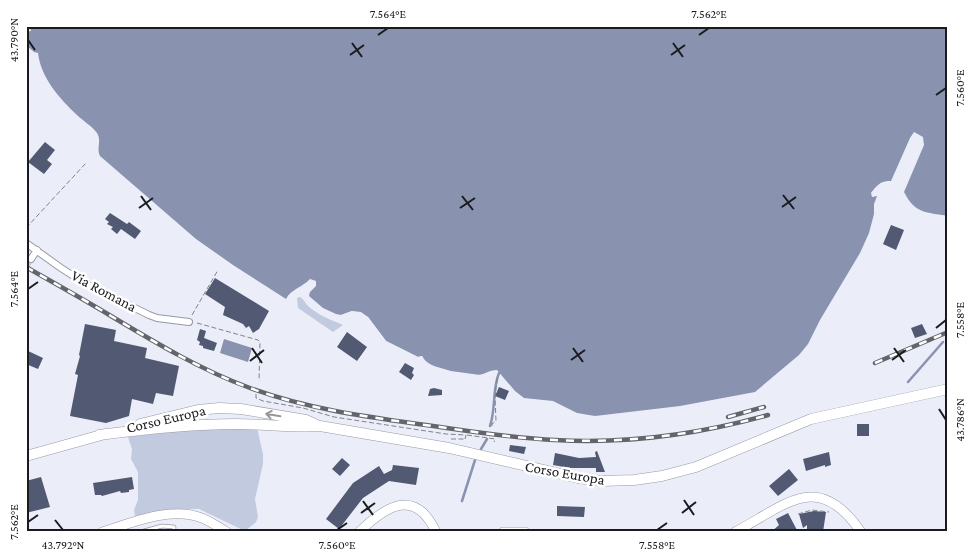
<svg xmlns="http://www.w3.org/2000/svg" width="974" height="558" viewBox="0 0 974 558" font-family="'Crimson Pro',serif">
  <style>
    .green { fill: #c2cadf }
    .water { fill: #8992af }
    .pier { fill: #ebeef9 }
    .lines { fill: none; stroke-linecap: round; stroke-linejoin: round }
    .stream { stroke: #8992af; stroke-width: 2.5 }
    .building { fill: #515973 }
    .street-tunnel { stroke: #ccced8; stroke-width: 6; stroke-dasharray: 6 3; stroke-linecap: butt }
    .lane-casing { stroke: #979aa4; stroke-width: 4.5 }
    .street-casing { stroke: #979aa4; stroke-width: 8 }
    .secondary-casing { stroke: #979aa4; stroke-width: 10 }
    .primary-casing { stroke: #979aa4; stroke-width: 11 }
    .path { stroke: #81838a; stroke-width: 1; stroke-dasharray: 5 2.5; stroke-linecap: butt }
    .lane { stroke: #fff; stroke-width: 3 }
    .street { stroke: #fff; stroke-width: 6 }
    .secondary { stroke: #fff; stroke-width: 9 }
    .primary { stroke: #fff; stroke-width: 10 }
    .rail-casing { stroke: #64656c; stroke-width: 4.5 }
    .rail { stroke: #fff; stroke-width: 2.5; stroke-dasharray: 8; stroke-linecap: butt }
    .oneway { stroke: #98989a }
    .ticks { fill: none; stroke: #1a1b1f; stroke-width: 2 }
    .labels { text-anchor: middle; stroke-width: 5; stroke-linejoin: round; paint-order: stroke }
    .street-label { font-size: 15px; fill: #1a1b1f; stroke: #fff }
    .neatline { fill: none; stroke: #1a1b1f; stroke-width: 2 }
    .ticks-label { font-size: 12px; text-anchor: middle; fill: #1a1b1f }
  </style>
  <rect width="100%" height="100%" fill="#ebeef9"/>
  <path class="green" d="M300,297c4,2 5,6 8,9 10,9 23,14 35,19l-10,7 -35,-24 -1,-10z
    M257,428l6,26v10l-8,35 3,18 -2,5 -11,9 -46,-22h-22l-42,7 -1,-6 4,-10v-28l-7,-13 1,-10 -4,-12 70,-8z"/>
  <path class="water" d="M26,26h922v190c-22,-4 -33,-2 -44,-24l20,-47 -1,-8 -9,-5 -4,6 -19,43c-10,-1 -15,5 -20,12l1,4 5,-1 -3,8v10l-5,19 -9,20 -40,67 -12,24 -9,11 -44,37 -75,14 -85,10 -18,-3 -24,-12 -29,-3 -9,-7 -18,-21c-8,0 -13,5 -20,5 -13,1 -50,-6 -55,-19l-4,1 -32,-16 -18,-24 -16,-6 -11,4 -5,-1 -13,-6 -14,-12 1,-4 6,-6v-5l-6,-2c-7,8 -19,10 -24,20l-53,-34 -37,-26 -96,-83c-4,-8 2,-15 -3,-23 -5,-7 -14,-12 -20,-18 -18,-17 -36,-37 -39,-62l-4,-1 -8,-7v-13l5,-1 -1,-3h-4z
    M224,339l28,9 -4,14 -28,-9z"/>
  <path class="pier" d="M352,311l9,1 7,5 18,24 32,16 4,-1 5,8 24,7 29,4 -4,2h-9l-41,-11 -6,-7 -23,-9 -12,-7 -14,-18 -11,-10 -7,-1 -12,3v-2z"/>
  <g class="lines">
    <path class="stream" d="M908,382l35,-40
      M490,426c6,-17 2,-36 9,-53
      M481,449l6,-10
      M462,501l13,-41"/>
  </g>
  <path class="building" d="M45,142l10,8 -8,10 5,4 -8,10 -16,-12z
    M110,213l17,11 2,-2 12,9 -6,8 -14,-10 -4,5 -6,-5 2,-2 -6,-3 2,-2 -4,-3z
    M891,225l13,5 -8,20 -13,-6z
    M215,278l54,33 -10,18 -6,4 -4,-7 -3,2 -3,-4 -20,-9 2,-8 -20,-13z
    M85,324l31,6 -2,11 33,7 -2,10 34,8 -6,30 -17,-3 -3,11 -21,-5 -3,17 -23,7 -36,-7 8,-41 -3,-1 5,-18 -1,-1z
    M922,324l5,10 -12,4 -4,-10z
    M200,329l6,2 -2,7 13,5 -3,8 -11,-3v-2l-4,-1 1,-3 -3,-2z
    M347,332l20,15 -10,14 -20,-14z
    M26,350l17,8 -5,11 -12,-5z
    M405,363l9,5 -2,5 2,2 -3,5 -12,-8z
    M499,387l10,4 -4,9 -10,-4z
    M434,388l8,2v5l-14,1 2,-7z
    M857,424h12v12h-12z
    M510,445l16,2 -2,7 -15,-3z
    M597,451l8,21h-9v-4h-26l-17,-3 2,-12 24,5 17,-1 -1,-5z
    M829,452l2,13 -6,2v-2l-19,6 -3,-12z
    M342,458l8,7 -10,11 -8,-7z
    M393,465l26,3 -3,17 -27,-4 -26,17 -24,31 -13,-10 27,-36 26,-17 5,8 8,-4z
    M789,469l9,11 -20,16 -9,-10z
    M41,477l9,30 -24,6v-32z
    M132,477l2,12 -5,1v2l-8,1 -1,-2 -18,5 -1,-1h-6l-2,-12z
    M557,506l28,1 -1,10 -27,-1z
    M814,511l12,1 -3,20h-16v-7l-4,3 -4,-14z
    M788,513l10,19h-27l8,-7 -3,-6z"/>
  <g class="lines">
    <path class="street-tunnel" d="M26,267l5,-8"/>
    <g class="lane-casing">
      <path id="lane" d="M140,532l22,-6 12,1v5"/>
    </g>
    <g class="street-casing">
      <path id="street" d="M26,243l35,25 25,16 63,31 8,3 32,4
        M31,259l6,-9"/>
    </g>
    <g class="secondary-casing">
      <path id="secondary" d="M102,532c29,-9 66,-25 97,-15 10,3 19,10 28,15
        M359,532c27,-26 56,-45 77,0
        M503,532h22
        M735,532c51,-27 83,-63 126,0"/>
    </g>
    <g class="primary-casing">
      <path id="primary" d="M140,424l58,-14 21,-2 22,1 65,11 11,5
        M99,435c46,-6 91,-11 137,-11 28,0 56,4 84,2l129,22 129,30 23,3 33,-1 28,-4 34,-9 115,-48 137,-30
        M26,456l79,-22"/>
    </g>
    <path class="path" d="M26,228l60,-65
      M192,315l26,-45
      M197,323l61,17 2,2 -1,39
      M256,394v4l7,3 40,7 31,9 112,17 20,1 -1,4
      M492,426v-2l4,-3 -1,-25 2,-17
      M467,435l28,4 -1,3
      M451,439h14
      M798,514l14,-4 17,2"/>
    <use href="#lane" class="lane"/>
    <use href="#street" class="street"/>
    <use href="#secondary" class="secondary"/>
    <use href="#primary" class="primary"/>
    <g class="rail-casing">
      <path id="rail" d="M26,267c28,16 57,32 85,49 45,27 90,54 139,72 54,20 111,28 168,36 45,6 91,14 137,16 71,4 145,-6 213,-25
        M875,363l73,-31
        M728,417l36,-10"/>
    </g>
    <use href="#rail" class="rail"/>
  </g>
  <defs><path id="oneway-shaft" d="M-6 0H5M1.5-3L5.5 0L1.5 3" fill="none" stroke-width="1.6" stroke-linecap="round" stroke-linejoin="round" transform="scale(1.25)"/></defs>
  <use class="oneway" href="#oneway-shaft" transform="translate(273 415) rotate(-170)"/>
  <path class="ticks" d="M378,35l10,-7M699,35l10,-7M28,40l7,10M352,43l10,14M673,43l10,14M350,55l14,-10M671,55l14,-10M936,95l10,-7M783,195l11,14M141,196l10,14M462,196l11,14M782,207l14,-10M139,208l14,-10M460,208l15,-10M28,289l10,-7M936,328l10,-8M252,348l10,15M573,348l10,14M894,348l10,14M571,360l14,-10M892,360l14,-10M250,361l14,-11M939,409l7,11M684,500l10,15M363,501l10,14M361,513l14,-10M682,513l14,-11M55,520l8,10M28,522l10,-7M337,530l10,-7M657,530l10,-7"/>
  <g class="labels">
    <g class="street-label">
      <text transform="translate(104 291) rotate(28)" y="5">Via Romana</text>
      <text transform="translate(166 419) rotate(-13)" y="5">Corso Europa</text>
      <text transform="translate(565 473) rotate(10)" y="5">Corso Europa</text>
    </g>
  </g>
  <rect width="974" height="558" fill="none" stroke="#ffffff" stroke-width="55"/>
  <rect x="28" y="28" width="918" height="502" class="neatline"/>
  <g class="ticks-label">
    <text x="388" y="18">7.564°E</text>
    <text x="709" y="18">7.562°E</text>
    <text transform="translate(14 40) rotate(-90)" y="4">43.790°N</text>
    <text transform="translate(960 88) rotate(-90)" y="4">7.560°E</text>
    <text transform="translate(14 289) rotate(-90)" y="4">7.564°E</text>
    <text transform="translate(960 320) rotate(-90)" y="4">7.558°E</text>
    <text transform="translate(960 420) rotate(-90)" y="4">43.786°N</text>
    <text transform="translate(14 522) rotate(-90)" y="4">7.562°E</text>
    <text x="63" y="549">43.792°N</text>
    <text x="337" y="549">7.560°E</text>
    <text x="657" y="549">7.558°E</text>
  </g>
</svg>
